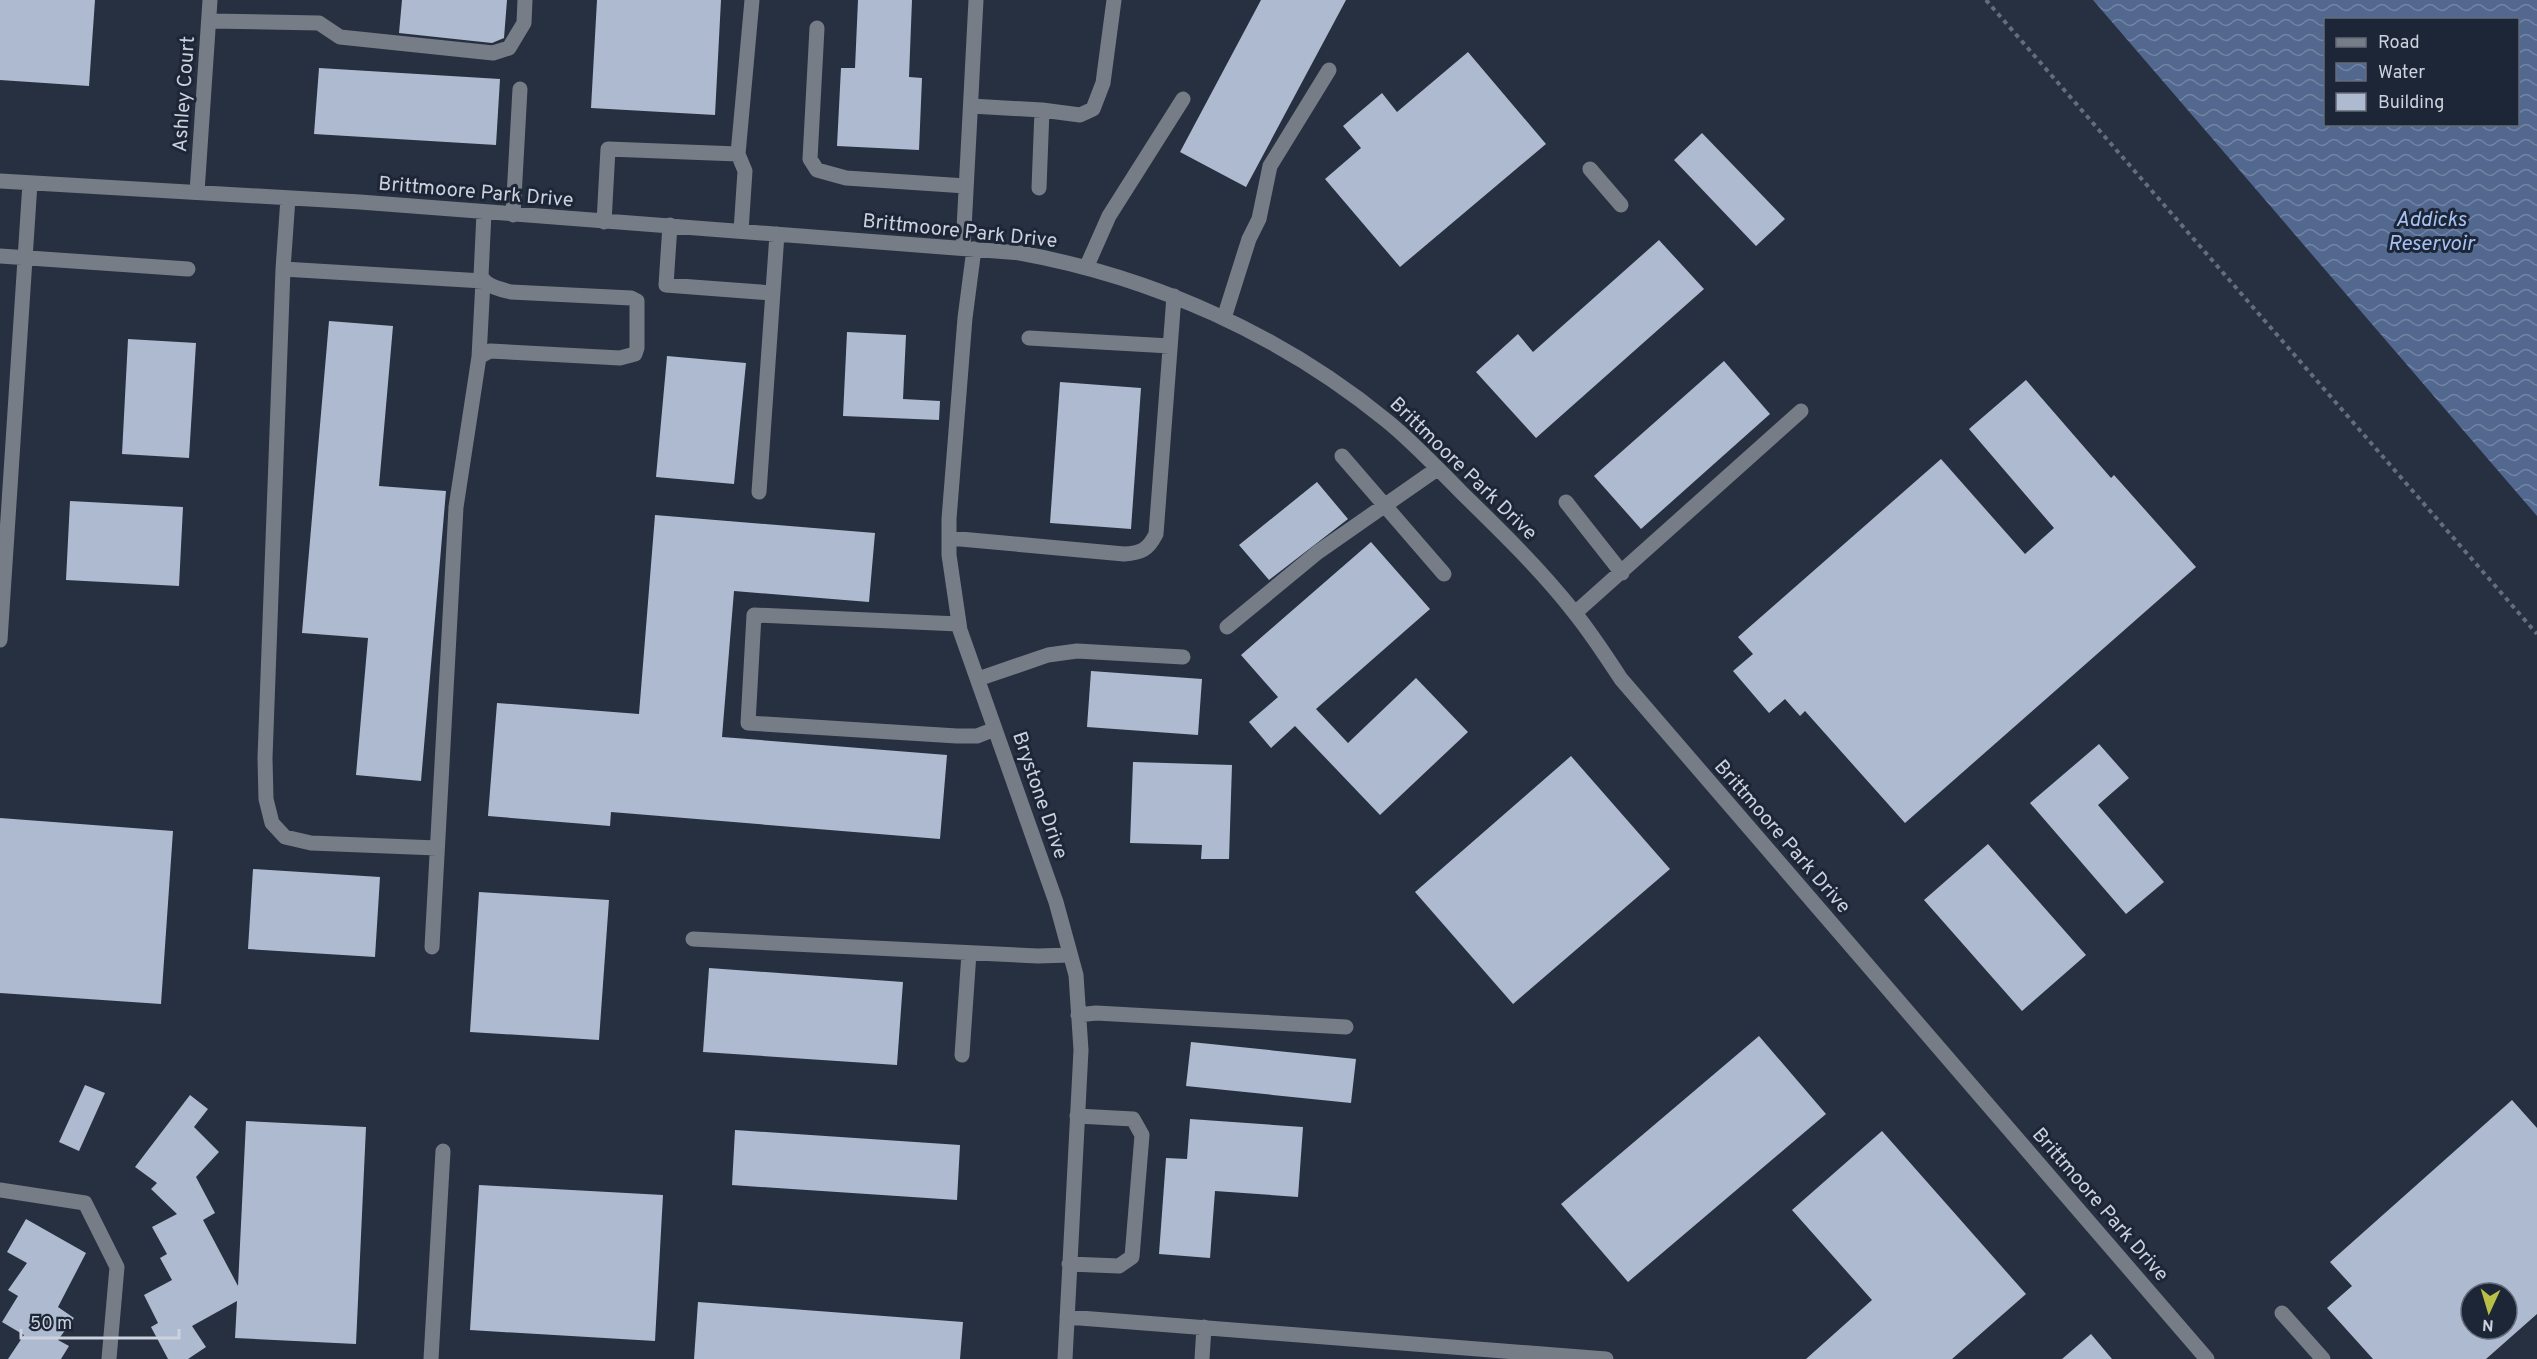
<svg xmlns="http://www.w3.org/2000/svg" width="2537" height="1359" viewBox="0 0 2537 1359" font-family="Overpass,sans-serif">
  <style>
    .water { fill: url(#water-waves); fill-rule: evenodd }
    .building { fill: #aebad0; fill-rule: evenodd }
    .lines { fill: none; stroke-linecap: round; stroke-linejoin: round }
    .path { stroke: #656d7c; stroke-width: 4; stroke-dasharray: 4.5 4.5; stroke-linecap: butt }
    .minor { stroke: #777d86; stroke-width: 15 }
    .labels { text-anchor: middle; stroke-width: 6; stroke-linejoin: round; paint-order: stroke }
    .street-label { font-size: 20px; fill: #cbd2dd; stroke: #1d2637 }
    .water-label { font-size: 21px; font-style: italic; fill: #a5c1f4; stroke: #1d2637 }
  </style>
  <defs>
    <pattern id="water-waves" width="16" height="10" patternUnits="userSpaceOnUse" patternTransform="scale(1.5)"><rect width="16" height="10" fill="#52688f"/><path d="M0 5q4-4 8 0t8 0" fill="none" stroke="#7184a3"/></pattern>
  </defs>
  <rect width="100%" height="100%" fill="#273041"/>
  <path class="water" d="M2093,0h444v516zM2326,20h192v104h-192z"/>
  <path class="building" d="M0,0h95l-6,86 -89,-6z
    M402,0h105l-3,38 -12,5 -93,-10z
    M597,0h124l-6,115 -124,-7z
    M858,0h54l-3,77 13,1 -3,72 -82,-4 4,-78h14z
    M1261,0h85l-100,187 -66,-35z
    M1468,52l78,92 -146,123 -75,-88 36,-31 -18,-22 39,-33 15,19z
    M319,68l181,11 -4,66 -182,-11z
    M1702,133l83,86 -29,27 -82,-86z
    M1659,240l45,49 -168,149 -60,-66 42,-38 15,18z
    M329,321l64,5 -14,160 67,5 -25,290 -65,-6 12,-137 -66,-5z
    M847,332l59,3 -3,64 37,2 -1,19 -96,-4z
    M128,339l68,4 -7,115 -67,-4z
    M667,356l79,7 -12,121 -78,-7z
    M1724,361l46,53 -129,115 -47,-53z
    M2026,380l85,98 3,-3 82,92 -291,256 -100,-112 -5,5 -15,-17 -16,14 -36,-42 20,-17 -15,-17 203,-178 84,95 29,-26 -85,-99z
    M1060,382l81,6 -10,141 -81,-6z
    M1317,482l31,37 -79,61 -30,-35z
    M70,501l113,6 -4,79 -113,-6z
    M655,515l220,18 -6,69 -135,-11 -12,146 225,18 -7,84 -329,-27 -1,14 -122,-10 9,-113 142,11z
    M1371,542l59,67 -114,100 32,34 68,-65 52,54 -88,83 -85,-89 -24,22 -22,-26 29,-25 -37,-42z
    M1091,671l111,8 -4,56 -111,-8z
    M2099,744l30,34 -31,27 66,77 -38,32 -96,-111z
    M1571,756l99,113 -157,135 -98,-112z
    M1133,762l99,3 -3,94h-28l1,-14 -72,-2z
    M0,818l173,13 -12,173 -161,-11z
    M1988,844l98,111 -64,56 -98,-111z
    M253,869l127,8 -5,80 -127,-8z
    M479,892l130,8 -10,140 -129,-8z
    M709,968l194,14 -6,83 -194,-13z
    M1759,1036l67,78 -198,168 -67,-78z
    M1191,1042l165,17 -5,44 -165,-17z
    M85,1085l20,8 -26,58 -20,-9z
    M190,1095l18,14 -14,18 25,25 -23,25 19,36 -12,7 35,66 8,-165 120,6 -10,217 -121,-6 2,-37 -45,25 14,21 -18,12h-20l-17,-32 7,-4 -14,-28 28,-15 -12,-22 7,-4 -15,-27 25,-13 -26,-25 6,-6 -22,-16z
    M2512,1100l25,28v186l-51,45h-113l-46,-51 25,-22 -22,-24zM2471,1293h36v36h-36z
    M1190,1119l113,8 -5,70 -83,-6 -5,67 -51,-4 7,-96 21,1z
    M735,1130l225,15 -3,55 -225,-15z
    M1882,1131l144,163 -74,65h-146l66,-59 -80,-90z
    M479,1185l184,10 -8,146 -185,-11z
    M26,1219l60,34 -28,54 16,11 -16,22 11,6 -8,13h-53l16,-24 -22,-13 16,-26 -10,-6 19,-27 -20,-11z
    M698,1302l265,20 -3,37h-266z
    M2091,1334l21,25h-50z"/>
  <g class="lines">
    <path class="path" d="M1986,0l551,634"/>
    <path class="minor" d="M209,21l110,2 21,14 153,16 16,-5 15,-25 1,-23
      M817,28l-7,131 7,11 29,8 120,8
      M971,106l71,4 -3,78
      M1042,110l38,5 13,-6 10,-26 11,-83
      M738,154l14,-154
      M1590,169l31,36
      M0,181l360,21 660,51c133,24 262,82 367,168 27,22 51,48 75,72 39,38 78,76 112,119 17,21 32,44 47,67l586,680
      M197,192l13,-192
      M288,198l-5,71 200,12 -4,76
      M513,215l7,-126
      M604,222l4,-73 130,5 7,17 -4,60
      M670,225l-4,60 106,8
      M963,248l13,-248
      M974,249l-9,69 -16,201v36l11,75 96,272 20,73 5,75 -16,309
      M0,256l188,13
      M1086,268l23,-52 74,-117
      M283,269l-18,489 1,41 6,24 13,14 26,6 126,5
      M1224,318l25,-79 10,-20 11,-53 59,-96
      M1029,338l141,8
      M1342,456l102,118
      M759,492l18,-258
      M1566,502l56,71
      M949,538l175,16c17,-1 24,-4 32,-20l18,-238
      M1575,613l226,-202
      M959,624l-205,-9 -6,108 209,13h20l18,-7
      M1227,627l91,-75 119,-83
      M0,640l30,-457
      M978,679l70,-24 29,-4 106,6
      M693,939l345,17 32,-1
      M432,947l24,-440 23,-150 11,-6 130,7 15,-4 2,-6v-47l-6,-3 -120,-6c-11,-3 -24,-5 -30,-16l3,-63
      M1078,1015l18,-2 250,14
      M962,1055l7,-102
      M0,1190l85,13 32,64 -8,92
      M1069,1264l50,2 13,-9 10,-122 -9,-16 -56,-3
      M2282,1313l41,46
      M1067,1317l539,42
      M431,1359l12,-208
      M1202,1359l2,-32"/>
  </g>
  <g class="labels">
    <g class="street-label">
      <text transform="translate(183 94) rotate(-86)" y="7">Ashley Court</text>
      <text transform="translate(476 191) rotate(5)" y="7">Brittmoore Park Drive</text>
      <text transform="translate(960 230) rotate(6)" y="7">Brittmoore Park Drive</text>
      <text transform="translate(1464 468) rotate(44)" y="7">Brittmoore Park Drive</text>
      <text transform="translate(1041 795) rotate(71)" y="7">Brystone Drive</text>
      <text transform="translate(1783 836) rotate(49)" y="7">Brittmoore Park Drive</text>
      <text transform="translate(2101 1204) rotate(49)" y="7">Brittmoore Park Drive</text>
    </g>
    <g class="water-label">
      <text x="2431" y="226">Addicks<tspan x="2431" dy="24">Reservoir</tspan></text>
    </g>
  </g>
  <rect x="2324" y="18" width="195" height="108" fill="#1d2637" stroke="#636b79" stroke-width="1.5"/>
  <rect x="2336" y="38" width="30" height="9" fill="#777d86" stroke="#636b79" stroke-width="1.5"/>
  <text x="2378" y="48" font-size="18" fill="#cbd2dd">Road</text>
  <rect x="2336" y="63" width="30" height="18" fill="url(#water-waves)" stroke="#636b79" stroke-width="1.5"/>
  <text x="2378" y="78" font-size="18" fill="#cbd2dd">Water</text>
  <rect x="2336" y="93" width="30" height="18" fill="#aebad0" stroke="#636b79" stroke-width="1.5"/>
  <text x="2378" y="108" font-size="18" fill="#cbd2dd">Building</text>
  <g transform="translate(2489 1311) rotate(184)"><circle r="28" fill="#1d2637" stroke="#636b79" stroke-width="1.5"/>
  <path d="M0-4.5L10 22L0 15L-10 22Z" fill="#bac045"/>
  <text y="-9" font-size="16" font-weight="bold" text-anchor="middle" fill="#cbd2dd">N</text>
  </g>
  <path d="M21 1329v9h158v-9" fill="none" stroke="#cbd2dd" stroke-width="3"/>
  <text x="30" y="1329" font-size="18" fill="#cbd2dd" stroke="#1d2637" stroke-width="4.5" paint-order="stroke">50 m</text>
</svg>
